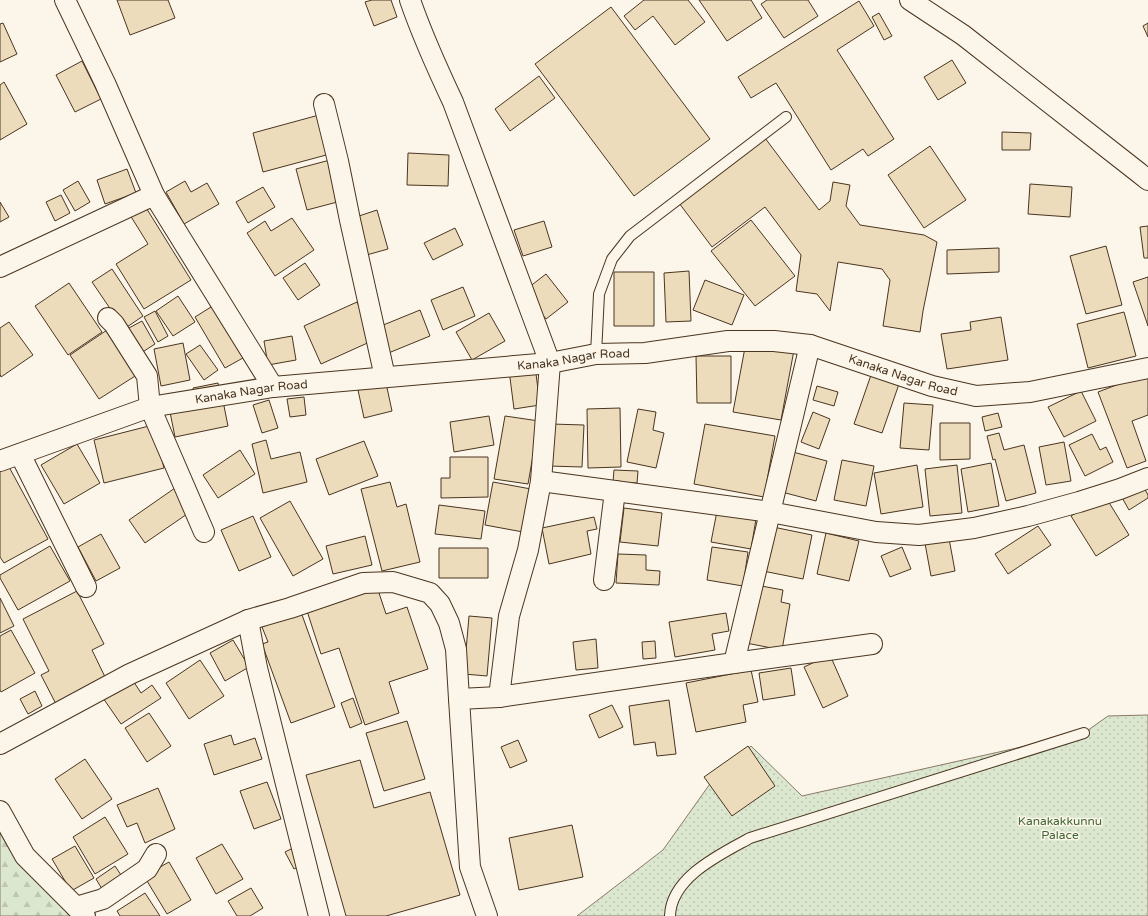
<svg xmlns="http://www.w3.org/2000/svg" width="1148" height="916" viewBox="0 0 1148 916" font-family="'Varela Round',sans-serif">
  <style>
    .green { fill: url(#green-dots); stroke: #887966 }
    .forest { fill: url(#forest-firs); stroke: #887966 }
    .building { fill: #ecdcbc; stroke: #4a3520 }
    .lines { fill: none; stroke-linecap: round; stroke-linejoin: round }
    .lane-casing { stroke: #4a3520; stroke-width: 12 }
    .street-casing { stroke: #4a3520; stroke-width: 22 }
    .lane { stroke: #fbf6e9; stroke-width: 10 }
    .street { stroke: #fbf6e9; stroke-width: 20 }
    .labels { text-anchor: middle; stroke-width: 3; stroke-linejoin: round; paint-order: stroke }
    .street-label { font-size: 12px; fill: #4a3520; stroke: #fbf6e9 }
    .park-label { font-size: 12px; fill: #436837; stroke: #fbf6e9 }
  </style>
  <defs>
    <pattern id="green-dots" width="8" height="8" patternUnits="userSpaceOnUse"><rect width="8" height="8" fill="#dce7d0"/><path d="M2 2h.1M6 6h.1" fill="none" stroke="#bec7b2" stroke-width="1.8" stroke-linecap="round"/></pattern>
    <pattern id="forest-firs" width="22" height="20" patternUnits="userSpaceOnUse"><rect width="22" height="20" fill="#dce7d0"/><path d="M5 1l3.5 6h-7zM16 11l3.5 6h-7z" fill="#bec7b2"/></pattern>
  </defs>
  <rect width="100%" height="100%" fill="#fbf6e9"/>
  <path class="green" d="M1148,715v201h-571l86,-66 49,-69 39,-35 51,50 282,-63 24,-17z"/>
  <path class="forest" d="M0,831l77,85h-77z"/>
  <path class="building" d="M117,0h51l7,18 -45,17z
    M372,0h19l6,17 -23,9 -9,-24z
    M644,0h44l17,22 -30,23 -22,-29 -18,14 -11,-14z
    M699,0h52l11,18 -35,23z
    M767,0h41l10,16 -34,22 -23,-34z
    M859,1l15,25 -37,24 57,89 -26,17 -5,-7 -32,21 -55,-87 -25,15 -13,-21z
    M611,7l99,132 -76,57 -99,-132z
    M879,13l13,23 -8,4 -12,-23z
    M3,23l14,31 -17,8v-38z
    M1148,23v14l-5,-11z
    M952,60l14,23 -28,17 -14,-23z
    M82,61l19,38 -26,13 -19,-37z
    M539,76l16,22 -45,33 -15,-22z
    M4,82l23,42 -27,16v-55z
    M319,115l11,39 -67,18 -10,-39z
    M1002,132l29,1 -1,17h-28z
    M765,138l54,72 11,-9 3,-19 17,3 -4,21 14,19 64,10 13,7 -14,69 -3,21 -37,-6 7,-46 -8,-11 -44,-7 -8,49 -13,-17 -21,-3 5,-36 -36,-48 -53,40 -33,-44z
    M930,146l36,54 -42,28 -36,-53z
    M408,153l41,2 -1,31 -41,-1z
    M330,160l11,41 -34,9 -11,-41z
    M127,169l9,24 -31,11 -8,-24z
    M78,181l12,21 -15,9 -12,-21z
    M185,181l6,11 16,-9 12,21 -35,20 -18,-32z
    M1030,184l42,3 -2,30 -42,-3z
    M263,187l12,20 -27,16 -12,-21z
    M61,195l9,18 -15,8 -9,-19z
    M0,202l9,15 -9,5z
    M145,206l46,74 -47,29 -28,-45 32,-20 -18,-29z
    M377,210l11,39 -25,7 -10,-38z
    M292,218l22,32 -39,26 -28,-43 18,-12 6,10z
    M751,220l44,56 -40,30 -44,-55z
    M544,221l8,26 -29,9 -9,-26z
    M1148,226v32h-4l-4,-31z
    M455,228l8,17 -30,15 -9,-17z
    M1106,246l16,59 -36,9 -16,-58z
    M999,248v24l-52,2v-24z
    M305,263l15,22 -22,15 -15,-22z
    M112,269l31,47 -19,13 -32,-47z
    M689,271l2,50 -25,1 -2,-49z
    M614,272h40v54h-40z
    M546,274l22,28 -22,17 -22,-28z
    M1148,277v49l-15,-44z
    M705,280l39,15 -12,30 -39,-15z
    M69,283l33,49 -34,23 -33,-49z
    M463,287l12,29 -32,14 -12,-30z
    M178,296l17,26 -22,14 -17,-25z
    M219,302l31,52 -25,14 -30,-51z
    M357,302l17,38 -53,24 -17,-38z
    M420,310l10,26 -44,18 -10,-26z
    M155,311l13,25 -10,6 -14,-25z
    M1124,312l12,44 -48,12 -11,-44z
    M489,313l16,28 -33,19 -16,-28z
    M1001,317l7,43 -61,9 -6,-35 30,-4 -1,-8z
    M142,321l13,23 -14,9 -14,-24z
    M9,322l24,33 -32,22 -1,-3v-46z
    M113,326l30,45 -44,28 -29,-44z
    M292,336l4,24 -28,5 -4,-24z
    M746,342l48,8 -13,70 -48,-8z
    M183,343l7,37 -29,6 -7,-37z
    M200,345l18,25 -14,10 -18,-26z
    M696,356h35v47h-34z
    M535,366l5,39 -26,4 -5,-39z
    M1148,373v42l-16,6 14,40 -19,7 -29,-76z
    M871,375l28,9 -17,49 -28,-9z
    M218,383l2,9 -25,5 -2,-9z
    M386,383l6,28 -28,7 -6,-28z
    M817,386l21,6 -4,14 -21,-6z
    M1081,391l15,30 -32,16 -16,-30z
    M222,396l6,30 -53,11 -6,-30z
    M304,397l2,18 -16,2 -3,-18z
    M269,400l9,28 -16,5 -9,-28z
    M904,403l29,2 -4,45 -29,-2z
    M620,408l1,59 -33,1 -1,-59z
    M638,409l18,3 -3,18 11,3 -8,35 -29,-6z
    M813,412l17,7 -11,30 -18,-7z
    M998,413l4,14 -17,4 -3,-14z
    M489,416l5,29 -40,7 -4,-30z
    M505,416l34,5 -11,63 -34,-5z
    M940,423h30v36l-30,1z
    M551,424l33,1 -2,42 -33,-1z
    M705,424l70,12 -11,61 -70,-13z
    M153,425l11,43 -60,15 -10,-43z
    M999,433l5,17 20,-5 12,48 -30,8 -11,-42 -2,1 -6,-24z
    M1092,434l8,16 6,-3 7,15 -28,14 -16,-31z
    M266,440l5,19 29,-7 7,30 -44,11 -11,-49z
    M364,441l14,35 -49,19 -13,-36z
    M1064,442l7,39 -25,4 -7,-38z
    M77,444l23,39 -36,21 -23,-39z
    M240,450l15,24 -37,24 -15,-23z
    M789,451l38,10 -11,40 -38,-10z
    M450,457h38v40l-47,1v-20h9z
    M842,460l32,6 -8,40 -32,-6z
    M991,463l8,43 -31,6 -7,-43z
    M8,465l40,74 -44,24 -4,-6v-88z
    M917,465l6,42 -42,7 -7,-41z
    M957,465l5,48 -32,3 -5,-47z
    M614,470l24,1 -1,12 -24,-1z
    M390,482l7,25 9,-3 14,58 -38,9 -21,-82z
    M493,482l38,7 -8,43 -38,-7z
    M1141,482l7,13v3l-19,12 -9,-16z
    M175,488l15,24 -45,31 -16,-23z
    M1105,496l24,39 -33,21 -25,-40z
    M290,501l33,58 -30,17 -33,-58z
    M439,505l46,6 -4,28 -46,-5z
    M718,506l39,7 -6,36 -40,-7z
    M624,508l38,5 -4,33 -38,-4z
    M253,516l18,41 -32,14 -18,-41z
    M594,517l3,12 -10,2 4,23 -42,10 -7,-36z
    M1038,526l13,19 -43,29 -13,-20z
    M773,527l39,8 -9,44 -40,-8z
    M826,533l33,8 -10,40 -32,-7z
    M948,533l7,38 -24,5 -7,-38z
    M101,534l19,34 -24,13 -18,-34z
    M365,536l7,29 -39,9 -7,-28z
    M50,546l20,35 -52,29 -18,-32v-3z
    M712,547l36,5 -5,34 -36,-6z
    M902,547l9,22 -21,8 -9,-21z
    M439,548h49v30h-49z
    M618,554l28,1v15l14,1 -1,14 -43,-2z
    M756,585l27,5 -2,12 9,2 -8,46 -36,-7z
    M377,587l9,27 21,-7 21,62 -39,13 10,31 -34,12 -26,-77 -18,6 -14,-43z
    M77,591l27,53 -12,6 14,29 -50,25 -15,-29 8,-4 -26,-52z
    M0,598l14,28 -14,7z
    M301,612l34,95 -44,16 -29,-79 6,-2 -6,-15z
    M726,613l3,18 -17,3 3,16 -40,7 -6,-35z
    M469,616l23,2 -5,58 -23,-2z
    M11,630l24,43 -34,19 -1,-2v-54z
    M596,639l2,29 -22,2 -3,-28z
    M233,640l16,27 -24,14 -15,-28z
    M655,641l1,17 -13,1 -1,-17z
    M830,655l18,41 -25,12 -19,-41z
    M200,660l24,36 -35,23 -23,-36z
    M791,668l4,27 -32,5 -4,-27z
    M751,670l7,32 -15,3 3,17 -50,10 -10,-49z
    M132,679l9,14 11,-8 9,13 -40,26 -18,-26z
    M35,691l7,15 -14,8 -8,-15z
    M353,698l9,25 -12,5 -9,-25z
    M669,700l7,54 -19,2 -2,-14 -21,3 -5,-39z
    M612,705l11,22 -24,11 -10,-23z
    M149,713l22,33 -24,16 -22,-34z
    M407,721l18,58 -41,12 -18,-58z
    M231,735l3,10 21,-7 7,21 -48,16 -10,-31z
    M518,740l9,21 -17,7 -9,-21z
    M748,746l27,40 -43,30 -28,-39z
    M85,759l27,40 -30,20 -27,-40z
    M360,760l14,48 56,-16 30,103 -74,21h-40l-40,-141z
    M267,782l14,37 -27,10 -14,-38z
    M158,788l17,41 -30,14 -8,-20 -10,4 -10,-22z
    M105,817l23,37 -33,20 -22,-37z
    M572,825l11,52 -64,13 -10,-52z
    M222,844l21,35 -27,15 -20,-36z
    M75,846l19,32 -23,13 -19,-32z
    M295,847l9,17 -10,5 -9,-17z
    M169,862l22,38 -24,14 -23,-38z
    M115,866l10,15 -20,13 -9,-15z
    M251,888l12,20 -13,8h-13l-9,-15z
    M145,893l15,23h-40l-3,-5z"/>
  <g class="lines">
    <g class="lane-casing">
      <path id="lane" d="M596,354l3,-60 13,-35 18,-23 156,-119
        M670,916c1,-39 51,-62 80,-78l334,-105"/>
    </g>
    <g class="street-casing">
      <g id="street">
        <path d="M65,0l40,83 49,112 119,192"/>
        <path d="M410,0c12,35 27,68 43,102l97,261 -9,118 -13,69 -19,66 -10,81"/>
        <path d="M910,0l53,35 175,137 10,8"/>
        <path d="M324,104l14,57 12,59 35,157"/>
        <path d="M0,267l154,-72"/>
        <path d="M108,318l6,6 33,52 3,31 54,125"/>
        <path d="M20,454l66,133"/>
        <path id="s1" d="M0,461l150,-54 123,-20 277,-24 46,-9 49,-1 83,-12h46l36,4 122,41 44,10 54,-4 118,-24"/>
        <path d="M541,481l229,31 106,20 43,3 55,-7 54,-12 51,-14 41,-13 28,-11"/>
        <path d="M604,580l11,-89"/>
        <path d="M248,620l9,48 62,248"/>
        <path d="M734,663l138,-19"/>
        <path d="M0,744l130,-70 118,-54 42,-12 73,-25 30,-1 37,11 10,11 9,19 7,26 3,50"/>
        <path d="M0,811l25,45 60,60"/>
        <path d="M76,907l27,-8 44,-30 9,-15"/>
        <path d="M487,916l-17,-49 -11,-168 40,-2 235,-34 76,-318"/>
      </g>
    </g>
    <use href="#lane" class="lane"/>
    <use href="#street" class="street"/>
  </g>
  <g class="labels">
    <g class="street-label">
      <text dy="4" stroke="none"><textPath href="#s1" startOffset="586">Kanaka Nagar Road</textPath></text>
      <text dy="4" stroke="none"><textPath href="#s1" startOffset="922">Kanaka Nagar Road</textPath></text>
      <text dy="4" stroke="none"><textPath href="#s1" startOffset="262">Kanaka Nagar Road</textPath></text>
    </g>
    <g class="park-label">
      <text x="1060" y="825">Kanakakkunnu<tspan x="1060" dy="14">Palace</tspan></text>
    </g>
  </g>
</svg>
